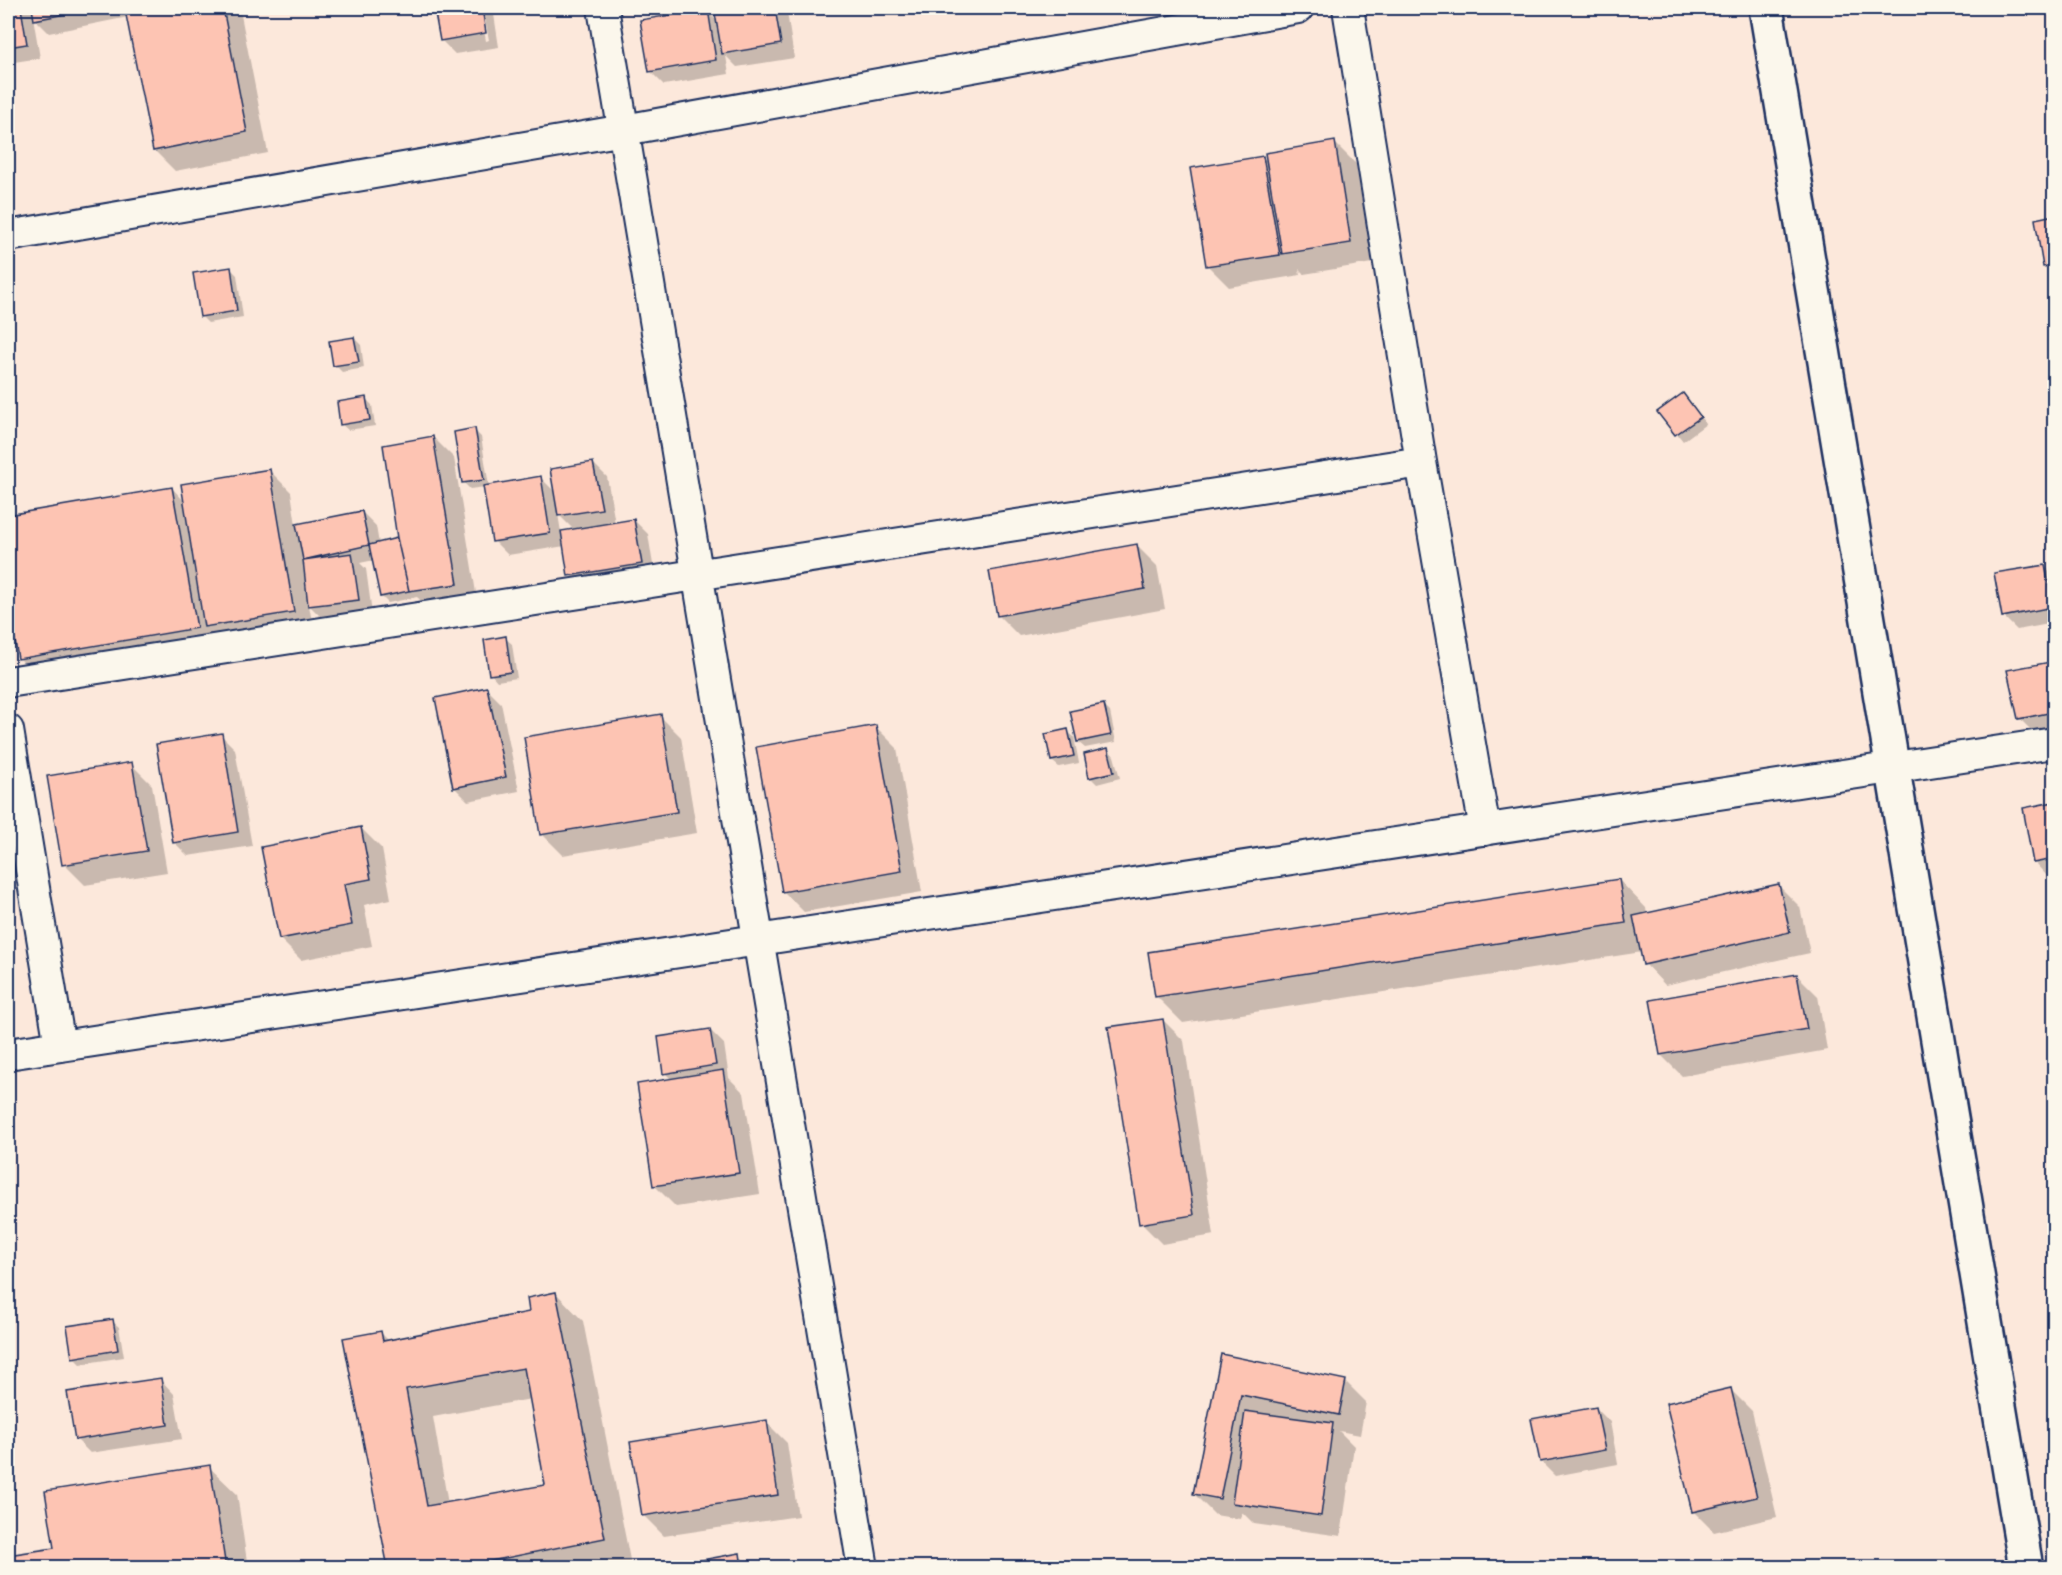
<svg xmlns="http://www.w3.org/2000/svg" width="2062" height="1575" viewBox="0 0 2062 1575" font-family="'Comic Neue',sans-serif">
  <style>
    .shadow { fill: #0003; fill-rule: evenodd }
    .building { fill: #fdc4b3; stroke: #1b2f5e; stroke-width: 1.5; fill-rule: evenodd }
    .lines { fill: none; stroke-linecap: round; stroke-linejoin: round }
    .street-casing { stroke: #1b2f5e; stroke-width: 34 }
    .secondary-casing { stroke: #1b2f5e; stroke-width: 38 }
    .street { stroke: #fbf7ec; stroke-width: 30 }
    .secondary { stroke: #fbf7ec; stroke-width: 33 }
  </style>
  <rect width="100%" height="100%" fill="#fce8db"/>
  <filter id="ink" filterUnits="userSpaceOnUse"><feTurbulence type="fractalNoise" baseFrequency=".0167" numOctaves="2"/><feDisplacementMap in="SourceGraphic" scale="12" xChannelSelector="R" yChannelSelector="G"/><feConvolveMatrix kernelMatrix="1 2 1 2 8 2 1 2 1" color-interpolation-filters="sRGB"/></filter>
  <g filter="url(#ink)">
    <path class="shadow" d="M8,8h24l2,1 -1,-1h100v2l14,-2h87l7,7 27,138 -93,18 -21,-21 -26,-133 -79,16 -16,-16 7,41 -32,5z
      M435,8h45l6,33 3,-1 -6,-32h10l6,39 -44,7 -14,-14z
      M716,8h66l5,4 7,46 -57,9 -11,-11 3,18 -65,11 -14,-14 57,-60 11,11z
      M1335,143l21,21 16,99 -68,11 -5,-5 1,6 -71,12 -21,-21 55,-108 5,4z
      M2054,217v59l-10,-10 -8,-46z
      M230,268l7,7 6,42 -35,6 -6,-6 -7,-43z
      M354,338l7,7 3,23 -22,4 -7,-7z
      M1683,395l23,29 -23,17 -23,-29z
      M366,399l6,6 3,21 -27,4 -7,-6z
      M474,430l7,7 8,49 52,-8 15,15 37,-30 14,14 8,46 19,-3 14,14 7,43 -71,12 -14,-14 -5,-29 -57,9 -14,-14 -9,-54 -15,2 -6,-6 -8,-50zM558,514l16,16 -13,2z
      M433,437l21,21 24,147 -46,6 -15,-14 -29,6 -7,-7 -7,-36 -14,3 6,6 6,44 -49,6 -14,-14 5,28 -267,53 -28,-28 -11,-66v-75l164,-29 14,15 84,-32 21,21 5,33 66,-13 14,14 3,18 20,-4z
      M1136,545l21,21 8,43 -146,27 -21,-21z
      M2045,566l9,10v47l-37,7 -14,-14z
      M505,638l7,6 5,34 -20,3 -6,-7z
      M2050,663l4,5v60l-21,4 -14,-14z
      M487,689l14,14 18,88 -51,10 -14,-14z
      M1104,706l6,6 6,30 -31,6 -7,-6z
      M660,716l21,21 16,96 -134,22 -21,-21z
      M876,727l21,21 25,144 -118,20 -21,-21z
      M1067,731l7,6 5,26 -20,4 -7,-6z
      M221,735l14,14 17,97 -64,10 -14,-14z
      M1108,749l6,7 6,22 -23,6 -7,-7z
      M131,764l21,21 15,87 -82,13 -21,-21z
      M2054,804v71l-6,2 -14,-15 -10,-53z
      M361,828l21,21 9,50 -27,6 8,41 -71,14 -21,-21z
      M1619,880l27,28 1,7 132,-29 21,21 10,46 -145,32 -20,-21 -3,-12 -459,71 -27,-27z
      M8,969l7,38 -7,2z
      M1797,975l21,21 9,54 -145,26 -21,-21z
      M1163,1020l21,21 30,194 -52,9 -21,-21z
      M710,1030l14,14 5,34 15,15 16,101 -84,13 -21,-21 17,-106 -7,-7z
      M556,1293l27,28 48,244 -13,3h-228l-9,-235 8,8 142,-28zM531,1399l16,87 -99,18 -15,-87z
      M112,1321l7,6 5,30 -44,7 -7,-7z
      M1222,1356l123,25 21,21 -6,33 -21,-4 15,15 -13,90 -87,-12 -12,-12 -2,7 -25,-4 -21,-21z
      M160,1379l14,15 8,45 -92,14 -14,-14z
      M1731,1390l21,21 25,106 -63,15 -21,-21z
      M1596,1408l14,14 8,42 -63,12 -14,-14z
      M766,1422l21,21 11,73 -134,20 -21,-21z
      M209,1467l28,27 11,74h-240v-11l47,-8z
      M739,1555l13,13h-84z"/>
    <path class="building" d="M8,8h13l6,36 -19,3z
      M32,8h64l-62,12z
      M140,8h83l24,124 -94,19 -28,-141z
      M434,8h48l4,25 -46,8z
      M714,8h61l6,36 -59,10z
      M708,9l8,51 -67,12 -9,-52z
      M1335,141l16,102 -69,11 -17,-101z
      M1263,156l17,99 -74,11 -16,-98z
      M2054,215v50l-11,2 -8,-48z
      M231,267l6,44 -37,6 -7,-44z
      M354,337l5,25 -26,4 -4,-25z
      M1683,393l18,24 -26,18 -18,-23z
      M366,397l4,23 -30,5 -3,-23z
      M475,428l9,52 -22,3 -8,-51z
      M433,436l25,148 -49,7 -12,-53 -14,-93z
      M593,462l9,47 -44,7 -8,-47z
      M270,469l24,143 -90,15 -23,-143z
      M541,476l9,57 -58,9 -9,-56z
      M172,487l25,141 -179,31 -10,-59v-85z
      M362,511l7,34 -66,15 -7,-36z
      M634,519l8,45 -74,12 -7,-45z
      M397,538l12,53 -29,6 -11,-52z
      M1137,544l8,45 -148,27 -8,-45z
      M352,553l7,47 -51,6 -5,-46z
      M2045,565l8,42 -51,10 -8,-44z
      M506,636l5,36 -22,3 -5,-35z
      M2050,662l4,21v29l-36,7 -11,-49z
      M487,687l19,90 -53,11 -18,-90z
      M1104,704l7,31 -34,7 -7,-31z
      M661,714l16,98 -137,23 -16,-98z
      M876,725l26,146 -120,21 -26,-145z
      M1068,729l6,27 -23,5 -6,-27z
      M222,733l16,99 -65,11 -17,-99z
      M1108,748l6,24 -25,6 -5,-24z
      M132,762l15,89 -85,14 -15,-89z
      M2054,802v57l-21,4 -10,-55z
      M361,827l10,52 -27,5 8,41 -73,14 -18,-92z
      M1619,879l7,44 -471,74 -7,-45z
      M1779,884l11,48 -147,33 -10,-49z
      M1797,974l10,55 -147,26 -10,-55z
      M1163,1019l31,196 -55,9 -31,-197z
      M710,1029l6,36 -53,9 -5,-37z
      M723,1070l16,103 -86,13 -16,-102z
      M556,1292l49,246 -149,30h-68l-45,-230 38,-7 2,10 146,-29 -2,-14zM524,1368l21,117 -118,21 -21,-117z
      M113,1319l5,31 -46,8 -5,-32z
      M1221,1354l125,26 -7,35 -98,-20 -21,104 -27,-5z
      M161,1378l7,47 -93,15 -8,-48z
      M1731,1388l26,109 -65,15 -26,-109z
      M1596,1407l9,43 -65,12 -9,-43z
      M1245,1411l88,12 -12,93 -89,-13z
      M767,1420l11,75 -136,21 -12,-74z
      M210,1465l16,103h-218v-13l46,-7 -9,-57z
      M740,1553l2,15h-83z"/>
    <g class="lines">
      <g class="street-casing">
        <path id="street" d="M603,8l260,1560
          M1348,8l73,454 64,368
          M8,236l616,-106 674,-122
          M8,682l1413,-220
          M8,730l52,316
          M8,1054l2046,-311"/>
      </g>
      <g class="secondary-casing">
        <path id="secondary" d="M1766,8l260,1560"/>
      </g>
      <use href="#street" class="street"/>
      <use href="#secondary" class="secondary"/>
    </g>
  </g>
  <rect width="2062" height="1575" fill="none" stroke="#fbf7ec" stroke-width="30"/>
  <rect x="15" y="15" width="2032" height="1545" fill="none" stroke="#1b2f5e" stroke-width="2" filter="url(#ink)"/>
</svg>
